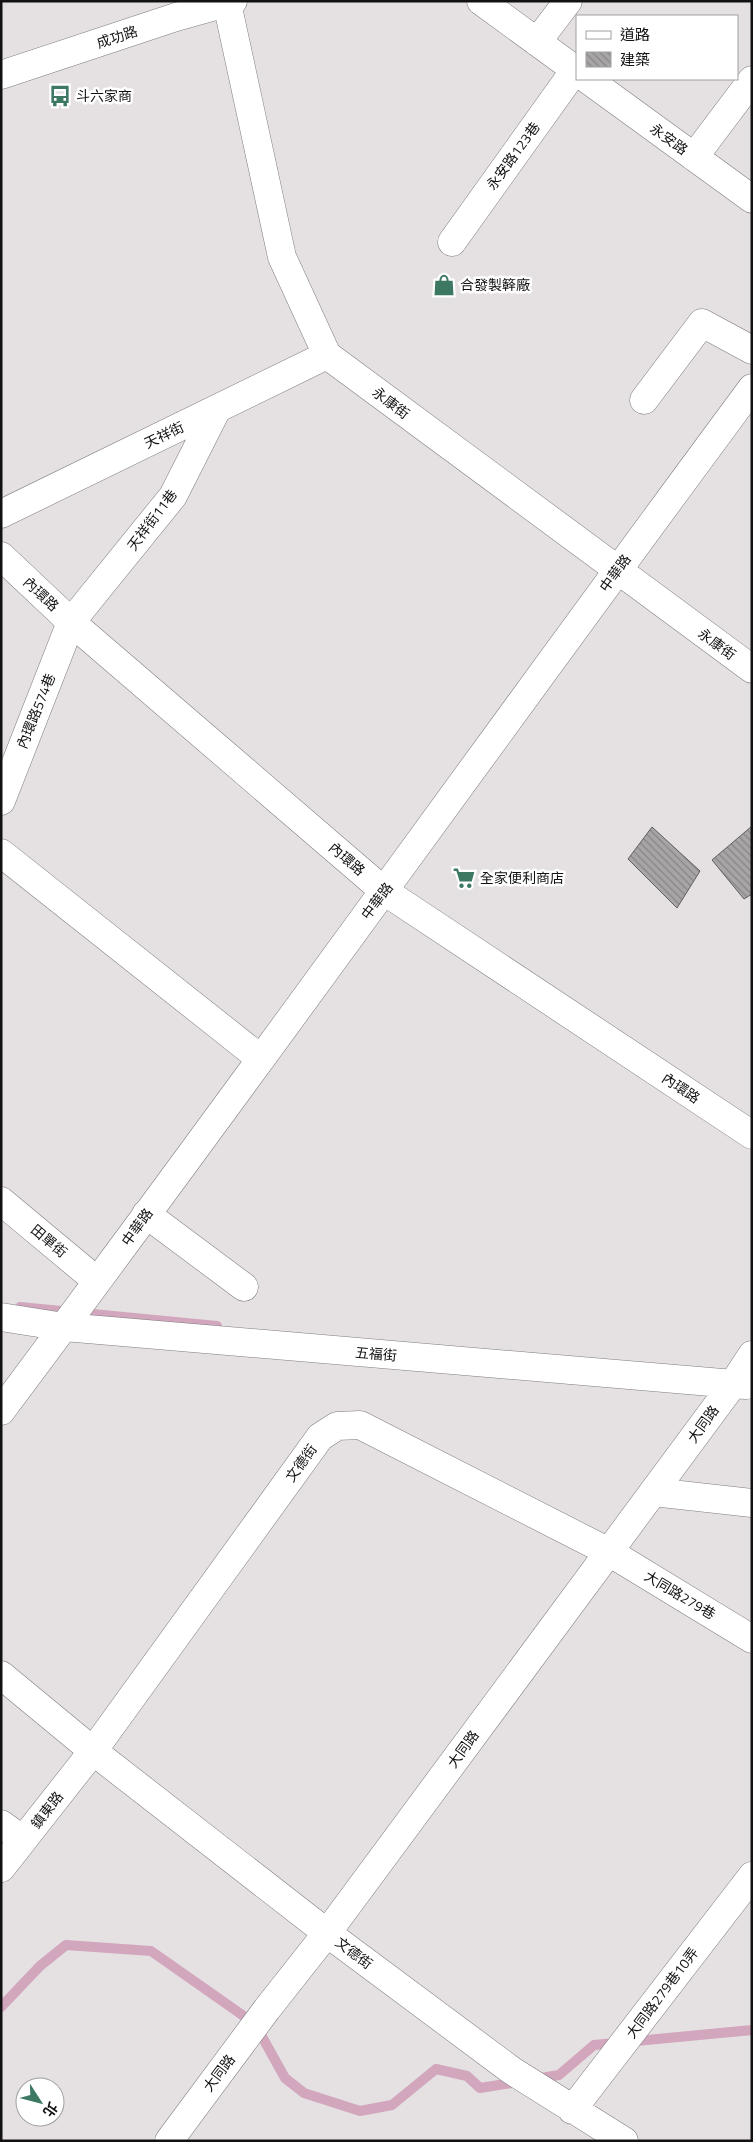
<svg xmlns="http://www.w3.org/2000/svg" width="753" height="2142" viewBox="0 0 753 2142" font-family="'Titillium Web','Noto Sans TC',sans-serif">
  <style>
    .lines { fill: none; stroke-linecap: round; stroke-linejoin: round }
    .stream { stroke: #d2a6bc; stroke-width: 10 }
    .building { fill: url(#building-back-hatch); stroke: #605d5e }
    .minor-casing { stroke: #7f7c7e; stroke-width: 29 }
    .minor { stroke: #fff; stroke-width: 28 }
    .labels { text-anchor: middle; stroke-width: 5; stroke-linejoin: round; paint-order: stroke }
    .street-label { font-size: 14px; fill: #131212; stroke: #fff }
    .poi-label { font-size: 14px; fill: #131212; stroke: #fff; text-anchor: start }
  </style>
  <defs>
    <pattern id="building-back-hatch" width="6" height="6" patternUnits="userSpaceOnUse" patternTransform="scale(1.25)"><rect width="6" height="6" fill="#a8a5a6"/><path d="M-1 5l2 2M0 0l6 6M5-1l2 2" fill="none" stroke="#888586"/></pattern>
  </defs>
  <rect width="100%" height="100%" fill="#e5e1e3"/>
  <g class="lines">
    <path class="stream" d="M20,1307l197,19
      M1,2007l39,-41 26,-21 85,6 104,73 30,54 19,15 56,18 32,-6 44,-36 31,7 13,12 38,-6
      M535,2079l24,-4 35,-30 158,-15"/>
  </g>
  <path class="building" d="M752,826v68l-8,5 -32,-39z
    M652,827l48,44 -23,37 -49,-49z"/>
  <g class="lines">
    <g class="minor-casing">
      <path id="minor" d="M481,1l96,70
        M227,3l55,254 45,98 425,314
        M537,42l31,-41
        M1,75l175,-58 57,-16
        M587,79l165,120
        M694,157l58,-77
        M452,242l123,-172
        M644,400l58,-77 50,27
        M1,514l326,-159
        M1,556l70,66 313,269 368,244
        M1,801l70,-179 102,-126 44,-87
        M1,853l260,206
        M1,1201l96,80
        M146,1214l98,73
        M1,1317l63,10 682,58
        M1,1411c253,-338 499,-683 751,-1023
        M653,1492l99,11
        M1,1675l92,76 234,182 184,137 113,71
        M1,1824l22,16
        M1,1868l92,-117 227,-314 17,-11 23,-1 249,127 143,87
        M572,2110l180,-234
        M169,2141l98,-132 60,-76 406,-549 19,-29"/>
    </g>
    <use href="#minor" class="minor"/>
  </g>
  <defs>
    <g id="bus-bare" transform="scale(1.725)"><path d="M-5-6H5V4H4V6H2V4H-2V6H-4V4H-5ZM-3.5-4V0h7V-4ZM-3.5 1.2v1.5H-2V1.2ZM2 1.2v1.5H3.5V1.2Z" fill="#3c7862" stroke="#fff" stroke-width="2.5" paint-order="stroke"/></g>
    <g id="shop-bare" transform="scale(1.725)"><path d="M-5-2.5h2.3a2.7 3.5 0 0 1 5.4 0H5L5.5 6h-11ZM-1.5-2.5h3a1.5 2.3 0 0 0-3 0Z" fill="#3c7862" stroke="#fff" stroke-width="2.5" paint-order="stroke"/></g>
    <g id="supermarket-bare" transform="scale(1.725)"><path d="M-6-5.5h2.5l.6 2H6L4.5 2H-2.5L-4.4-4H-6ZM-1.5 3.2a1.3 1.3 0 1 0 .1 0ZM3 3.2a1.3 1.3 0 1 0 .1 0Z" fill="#3c7862" stroke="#fff" stroke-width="2.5" paint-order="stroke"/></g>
  </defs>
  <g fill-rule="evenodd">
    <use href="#bus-bare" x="60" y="96"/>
    <use href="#shop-bare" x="444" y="285"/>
    <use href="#supermarket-bare" x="464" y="878"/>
  </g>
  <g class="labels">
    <g class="street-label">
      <text transform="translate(117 37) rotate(-18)" y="5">成功路</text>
      <text transform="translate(669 139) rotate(36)" y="5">永安路</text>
      <text transform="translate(513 156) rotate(-54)" y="5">永安路123巷</text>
      <text transform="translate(391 403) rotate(37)" y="5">永康街</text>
      <text transform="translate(164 435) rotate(-26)" y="5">天祥街</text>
      <text transform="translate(152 520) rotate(-53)" y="5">天祥街11巷</text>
      <text transform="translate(615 573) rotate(-54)" y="5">中華路</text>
      <text transform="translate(41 594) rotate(43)" y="5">內環路</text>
      <text transform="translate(717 644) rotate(36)" y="5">永康街</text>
      <text transform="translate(36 711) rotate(-68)" y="5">內環路574巷</text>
      <text transform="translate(347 859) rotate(41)" y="5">內環路</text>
      <text transform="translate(377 901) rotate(-53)" y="5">中華路</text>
      <text transform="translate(681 1088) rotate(34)" y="5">內環路</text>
      <text transform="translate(137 1227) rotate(-54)" y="5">中華路</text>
      <text transform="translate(49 1241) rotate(40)" y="5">田單街</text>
      <text transform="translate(376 1354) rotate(5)" y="5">五福街</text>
      <text transform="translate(703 1424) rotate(-54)" y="5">大同路</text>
      <text transform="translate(301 1463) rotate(-54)" y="5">文德街</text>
      <text transform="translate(680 1595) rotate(31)" y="5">大同路279巷</text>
      <text transform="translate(463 1749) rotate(-54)" y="5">大同路</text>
      <text transform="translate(47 1810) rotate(-52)" y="5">鎮東路</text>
      <text transform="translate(354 1953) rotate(37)" y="5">文德街</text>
      <text transform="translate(662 1993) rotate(-53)" y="5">大同路279巷10弄</text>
      <text transform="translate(219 2073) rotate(-53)" y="5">大同路</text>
    </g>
    <g class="poi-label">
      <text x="76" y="101">斗六家商</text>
      <text x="460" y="290">合發製簳廠</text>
      <text x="480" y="883">全家便利商店</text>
    </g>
  </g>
  <rect width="753" height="2142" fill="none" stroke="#131212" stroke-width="5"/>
  <rect x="576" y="15" width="162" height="65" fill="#ffffff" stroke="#a1a0a0"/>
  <rect x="586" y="31" width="25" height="8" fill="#ffffff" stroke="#a1a0a0"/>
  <text x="620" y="40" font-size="15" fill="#131212">道路</text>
  <rect x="586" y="52" width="25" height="15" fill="url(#building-back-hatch)" stroke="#a1a0a0"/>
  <text x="620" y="65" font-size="15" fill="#131212">建築</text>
  <g transform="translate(40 2102) rotate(126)"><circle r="24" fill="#ffffff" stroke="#a1a0a0"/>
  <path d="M0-4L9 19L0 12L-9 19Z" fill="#3c7862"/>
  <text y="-8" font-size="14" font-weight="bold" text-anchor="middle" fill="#131212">北</text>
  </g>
</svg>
